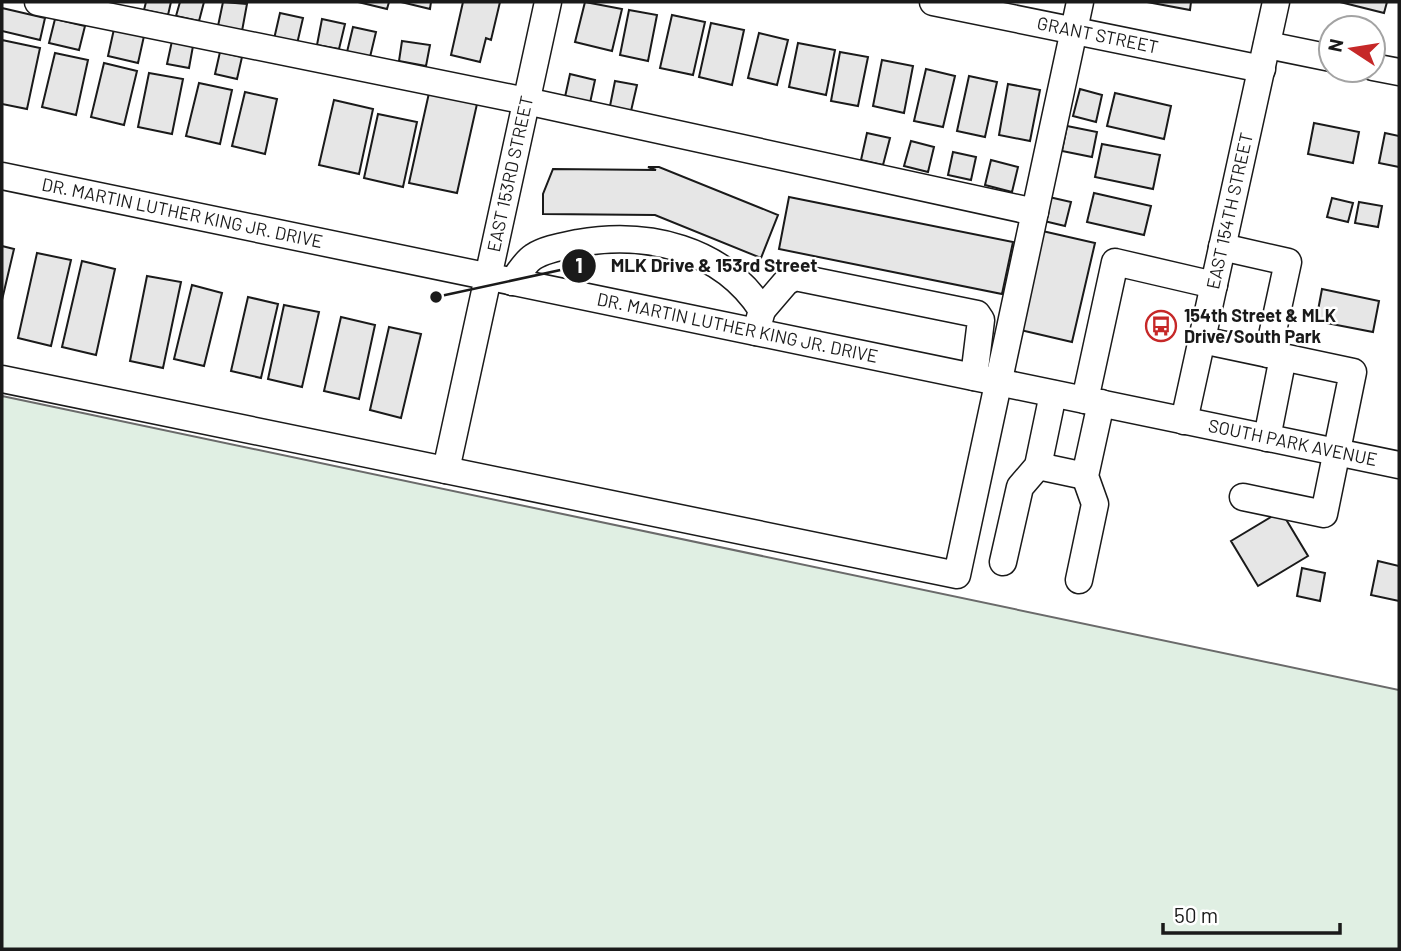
<svg xmlns="http://www.w3.org/2000/svg" width="1401" height="951" viewBox="0 0 1401 951" font-family="Barlow,sans-serif">
  <style>
    .green { fill: #e0efe3; stroke: #6a6a6a; stroke-width: 2 }
    .building { fill: #e6e6e6; stroke: #1a1a1a; stroke-width: 2 }
    .lines { fill: none; stroke-linecap: round; stroke-linejoin: round }
    .minor-casing { stroke: #1a1a1a; stroke-width: 29 }
    .minor { stroke: #fff; stroke-width: 26 }
    .labels { text-anchor: middle; stroke-width: 5; stroke-linejoin: round; paint-order: stroke }
    .street-label { font-size: 18px; fill: #1a1a1a; stroke: #fff }
    .poi-label { font-size: 18px; font-weight: bold; fill: #1a1a1a; stroke: #fff; text-anchor: start }
    .leader { fill: none; stroke: #1a1a1a; stroke-width: 2.5 }
    .callout-dot { fill: #1a1a1a; stroke: #fff; stroke-width: 2.5 }
    .mark-label { font-size: 21px; text-anchor: middle; font-weight: bold; fill: #fff }
    .callout-label { font-size: 19px; text-anchor: middle; font-weight: bold; fill: #1a1a1a; stroke: #fff; stroke-width: 5; stroke-linejoin: round; paint-order: stroke }
  </style>
  <rect width="100%" height="100%" fill="#fff"/>
  <path class="green" d="M2,396l1397,294v259h-1397z"/>
  <path class="building" d="M146,2h25l-3,13 -24,-5z
    M180,2h24l-5,19 -23,-5z
    M223,2l24,2 -5,27 -24,-5z
    M358,2h31l-2,7z
    M401,2h30l-1,7z
    M463,2h37l-9,38 -5,-2 -6,24 -29,-7z
    M585,2l37,7 -10,42 -37,-9z
    M1147,2h44l-1,8z
    M1340,2h47l-3,11z
    M2,8l43,10 -5,22 -38,-9z
    M629,10l28,5 -9,46 -28,-6z
    M280,13l23,5 -6,26 -23,-5z
    M672,15l33,7 -12,53 -33,-7z
    M55,19l30,7 -6,24 -30,-7z
    M322,19l23,5 -6,25 -22,-4z
    M711,23l33,7 -12,55 -33,-8z
    M353,27l23,5 -6,25 -23,-5z
    M114,29l30,7 -6,27 -30,-7z
    M759,33l29,7 -11,45 -29,-7z
    M2,40l38,8 -13,61 -25,-5z
    M172,41l21,5 -4,22 -22,-4z
    M402,41l28,4 -4,21 -27,-5z
    M798,43l37,7 -9,45 -37,-8z
    M220,52l22,5 -5,22 -22,-5z
    M840,52l28,5 -10,49 -27,-5z
    M55,53l33,7 -12,55 -34,-8z
    M882,60l31,6 -9,47 -31,-7z
    M104,63l33,8 -13,54 -33,-8z
    M926,69l29,7 -12,51 -29,-6z
    M149,73l34,6 -11,55 -34,-7z
    M570,74l25,6 -5,23 -25,-6z
    M969,76l28,6 -12,55 -28,-6z
    M615,81l22,4 -6,26 -21,-5z
    M199,83l33,7 -12,54 -34,-8z
    M1008,84l32,6 -10,51 -31,-6z
    M1080,89l22,6 -6,27 -23,-6z
    M245,92l32,7 -12,55 -33,-8z
    M429,93l48,11 -20,89 -48,-10z
    M1115,93l56,13 -7,33 -57,-13z
    M334,100l39,9 -14,65 -40,-9z
    M378,114l39,8 -14,65 -39,-9z
    M1314,123l45,9 -6,31 -45,-9z
    M1067,126l30,6 -5,25 -30,-6z
    M867,133l23,5 -7,27 -22,-5z
    M1385,133l14,3v31l-20,-4z
    M911,141l23,6 -6,25 -24,-6z
    M1102,144l58,11 -7,34 -58,-12z
    M953,152l23,5 -5,23 -23,-5z
    M991,160l27,7 -6,25 -27,-7z
    M648,167h11l119,48 -17,43 -106,-43 -112,-1v-20l10,-25 103,1z
    M1094,193l57,13 -7,29 -57,-13z
    M789,197l224,45 -11,52 -223,-45z
    M1049,197l22,5 -6,24 -21,-5z
    M1332,198l21,5 -5,19 -21,-5z
    M1359,202l23,4 -4,21 -23,-4z
    M1038,230l57,13 -23,99 -56,-13z
    M2,246l12,3 -12,51z
    M37,253l34,7 -20,86 -33,-8z
    M82,261l33,8 -19,86 -34,-8z
    M147,276l34,6 -18,86 -33,-7z
    M192,285l30,8 -18,73 -30,-7z
    M1322,289l57,12 -6,31 -57,-11z
    M248,297l30,7 -17,74 -30,-7z
    M284,305l35,7 -17,75 -34,-8z
    M341,317l34,8 -16,74 -35,-8z
    M389,327l32,7 -20,84 -31,-8z
    M1281,511l27,45 -50,30 -27,-45z
    M1378,561l21,5v35l-28,-6z
    M1302,568l23,5 -5,28 -23,-5z"/>
  <g class="lines">
    <g class="minor-casing">
      <g id="minor">
        <path d="M38,2l488,99 509,111"/>
        <path id="s1" d="M933,2l329,67"/>
        <path d="M1267,45l64,13"/>
        <path d="M1373,67l26,5"/>
        <path id="s2" d="M2,176l1397,289"/>
        <path d="M1222,247l66,15 -20,92"/>
        <path d="M512,282c6,-7 13,-20 21,-25 12,-8 31,-11 45,-14 70,-12 144,5 184,67l-6,22"/>
        <path d="M762,310l24,-28 9,-5 182,37 4,6 -7,57"/>
        <path d="M1202,340l151,32 -29,142 -81,-17"/>
        <path d="M2,379l955,196 123,-573"/>
        <path d="M1085,400l30,-138 99,23"/>
        <path id="s3" d="M1184,421l92,-419"/>
        <path d="M1267,438l16,-81"/>
        <path d="M1038,466l47,10"/>
        <path id="s4" d="M446,470l102,-468"/>
        <path d="M1003,562l17,-75 18,-21 15,-72"/>
        <path d="M1079,580l16,-76 -10,-28 16,-73"/>
      </g>
    </g>
    <use href="#minor" class="minor"/>
  </g>
  <defs>
    <g id="bus-ring" transform="scale(1.575)"><circle r="9.5" fill="#fff" stroke="#c62828" stroke-width="1.5"/><path d="M-5-6H5V4H4V6H2V4H-2V6H-4V4H-5ZM-3.5-4V0h7V-4ZM-3.5 1.2v1.5H-2V1.2ZM2 1.2v1.5H3.5V1.2Z" fill="#c62828"/></g>
  </defs>
  <g fill-rule="evenodd">
    <use href="#bus-ring" x="1161" y="326"/>
  </g>
  <g class="labels">
    <g class="street-label">
      <text dy="6" stroke="none"><textPath href="#s1" startOffset="168">GRANT STREET</textPath></text>
      <text dy="6" stroke="none"><textPath href="#s4" startOffset="303">EAST 153RD STREET</textPath></text>
      <text dy="6" stroke="none"><textPath href="#s3" startOffset="215">EAST 154TH STREET</textPath></text>
      <text dy="6" stroke="none"><textPath href="#s2" startOffset="184">DR. MARTIN LUTHER KING JR. DRIVE</textPath></text>
      <text dy="6" stroke="none"><textPath href="#s2" startOffset="751">DR. MARTIN LUTHER KING JR. DRIVE</textPath></text>
      <text dy="6" stroke="none"><textPath href="#s2" startOffset="1318">SOUTH PARK AVENUE</textPath></text>
    </g>
    <g class="poi-label">
      <text x="1184" y="322">154th Street &amp; MLK<tspan x="1184" dy="21">Drive/South Park</tspan></text>
    </g>
  </g>
  <path class="leader" d="M436 297L579 266"/>
  <g class="callout-dot">
    <circle cx="436" cy="297" r="7"/>
    <circle cx="579" cy="266" r="18"/>
  </g>
  <g class="mark-label">
    <text x="579" y="273">1</text>
  </g>
  <g class="callout-label">
    <text x="714" y="272">MLK Drive &amp; 153rd Street</text>
  </g>
  <rect width="1401" height="951" fill="none" stroke="#1a1a1a" stroke-width="7"/>
  <g transform="translate(1352 49) rotate(282)"><circle r="33" fill="#ffffff" stroke="#a3a3a3" stroke-width="2"/>
  <path d="M0-5L12 26L0 18L-12 26Z" fill="#c62828"/>
  <text y="-10" font-size="19" font-weight="bold" text-anchor="middle" fill="#1a1a1a">N</text>
  </g>
  <path d="M1163 923v10h177v-10" fill="none" stroke="#1a1a1a" stroke-width="3.5"/>
  <text x="1174" y="923" font-size="21" fill="#1a1a1a" stroke="#ffffff" stroke-width="5" paint-order="stroke">50 m</text>
</svg>
